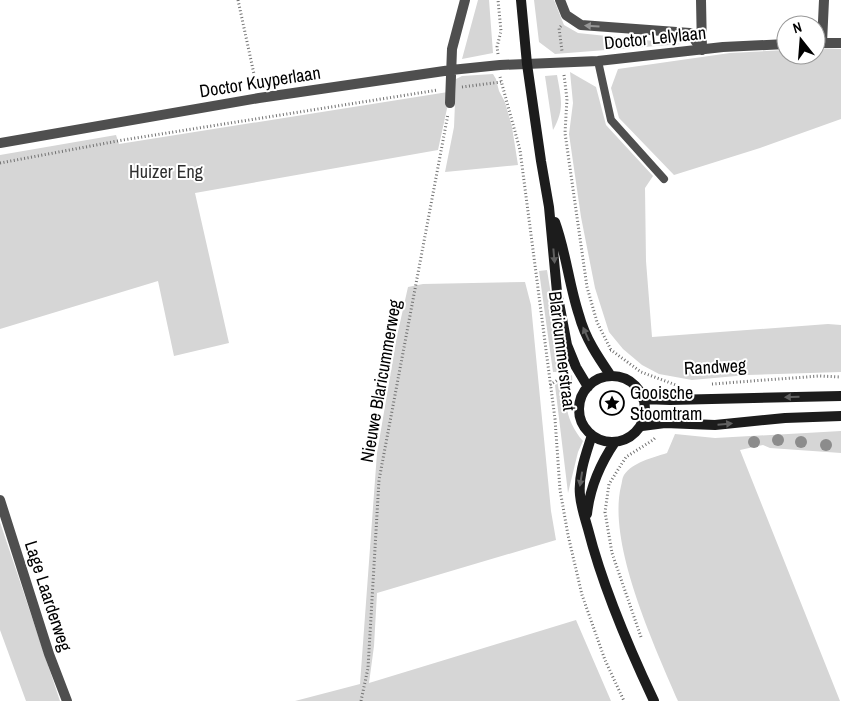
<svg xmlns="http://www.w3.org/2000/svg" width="841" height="701" viewBox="0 0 841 701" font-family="'Archivo Narrow',sans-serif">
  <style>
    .green { fill: #d6d6d6 }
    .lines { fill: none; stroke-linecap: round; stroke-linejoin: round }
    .path { stroke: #717171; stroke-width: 3; stroke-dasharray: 1 2.5; stroke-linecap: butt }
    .service { stroke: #4f4f4f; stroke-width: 8 }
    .minor { stroke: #4f4f4f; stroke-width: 10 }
    .secondary { stroke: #1c1c1c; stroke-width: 10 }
    .tree { fill: #8c8c8c }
    .oneway { fill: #959595 }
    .oneway2 { fill: #606060 }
    .labels { text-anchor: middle; stroke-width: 4; stroke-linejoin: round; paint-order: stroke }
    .street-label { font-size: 18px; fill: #000; stroke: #fff }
    .park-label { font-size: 18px; fill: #2d2d2d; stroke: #fff }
    .poi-label { font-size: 18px; fill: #000; stroke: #fff; text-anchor: start }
  </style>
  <rect width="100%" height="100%" fill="#fff"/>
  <path class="green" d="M478,0h11l4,53 -31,6z
    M534,0h20l10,25 14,8 104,11 -127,10 -16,-12z
    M816,48l25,1v70l-81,29 -86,27 -55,-57 -8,-30 7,-19 112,-16 56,-3v5h30z
    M570,72l26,15 10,38 47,51 -8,12 1,73 6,76 176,-13 13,1v47l-94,3 -55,5 -33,-6 -17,-9 -19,-16 -14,-17 -14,-44 -14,-71 -12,-83 4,-31z
    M493,74l3,5 3,12 6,11 7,25 6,38 -73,7 9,-45 2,-48 6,-3z
    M557,75c4,23 8,34 -4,55l-8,-54z
    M448,92v12l-10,46 -243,43 34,150 -55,13 -16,-75 -158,48v-174l116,-20 3,9z
    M547,270l12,74 10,23 -9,5h-7l-14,-101z
    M525,282l6,23 20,206 5,29 -179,53 -3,53 -5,37 207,-63 35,81h-316l65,-17 17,-231 20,-117 11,-49 15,-3z
    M572,375c1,9 -1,12 -4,20 -5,15 5,35 15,46l-5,11 -10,41 -13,-108z
    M841,431v22l-71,-5 -7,-3 -23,5 100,251h-162c-23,-54 -71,-157 -57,-215 1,-3 1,-8 3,-11 9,-13 28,-17 43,-22l8,-19 40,4z
    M0,522l60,179h-34l-26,-71z"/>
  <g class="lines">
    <path class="path" d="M238,0l19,88
      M561,26l-2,2 3,23
      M498,54l-1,-7 4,-16 -3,-31
      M564,75l3,24 -2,34 22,154 10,35 14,28
      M500,77l20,73 35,269 5,71 8,45 14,60 23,65 19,41
      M462,87l39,-5
      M0,163l123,-23 315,-50
      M610,350h1l30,22 35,13
      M712,384l107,-8 22,1
      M550,385l17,-11
      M641,637l-29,-84 -7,-41 4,-28 17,-27 27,-17 3,-3
      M361,701l7,-33 11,-188 69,-366"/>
    <path class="service" d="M598,61l13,59 53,59"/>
    <path class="minor" d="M560,0l6,15 15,10 109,8 12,17
      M701,0l1,50
      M817,43h24
      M822,43l2,-43
      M450,103l2,-54 13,-49
      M0,143l259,-45 192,-28 49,-5 98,-4 125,-14 63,-3
      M0,500l49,154 18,47"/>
    <path class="secondary" d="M521,0l6,64 14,97 8,46 8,85 10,53 9,22 12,20
      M555,222c11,30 14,63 24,93 6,23 19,42 32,61
      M579 409a33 33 0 1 1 66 0a33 33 0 1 1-66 0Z
      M643,399l27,1 171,-4
      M642,426l23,-3 50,2 70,-7 56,-2
      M592,435c-6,19 -14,40 -12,60 1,12 5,23 8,34 15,59 40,117 66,172
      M587,514c3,-27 13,-50 28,-72"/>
  </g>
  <g class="tree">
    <circle cx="778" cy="440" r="6"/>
    <circle cx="754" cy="442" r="6"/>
    <circle cx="801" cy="442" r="6"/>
    <circle cx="826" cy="445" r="6"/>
  </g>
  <defs><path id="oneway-solid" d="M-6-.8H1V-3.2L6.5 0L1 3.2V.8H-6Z" transform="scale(1.25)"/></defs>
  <use class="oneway" href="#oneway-solid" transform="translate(592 26) rotate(-176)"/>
  <g class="oneway2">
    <use href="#oneway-solid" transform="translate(554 256) rotate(85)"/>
    <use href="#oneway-solid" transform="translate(586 334) rotate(-114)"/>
    <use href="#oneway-solid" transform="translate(792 397) rotate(179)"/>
    <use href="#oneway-solid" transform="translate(725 424) rotate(-5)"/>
    <use href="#oneway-solid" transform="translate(581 479) rotate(99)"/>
  </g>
  <defs>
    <g id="sight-ring" transform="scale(1.25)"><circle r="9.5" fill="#fff" stroke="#000" stroke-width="1.5"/><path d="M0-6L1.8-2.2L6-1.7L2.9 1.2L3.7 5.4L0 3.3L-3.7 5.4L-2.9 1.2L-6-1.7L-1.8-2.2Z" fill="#000"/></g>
  </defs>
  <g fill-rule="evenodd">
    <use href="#sight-ring" x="612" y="403"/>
  </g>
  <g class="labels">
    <g class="street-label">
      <text transform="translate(655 38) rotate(-6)" y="6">Doctor Lelylaan</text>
      <text transform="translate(260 82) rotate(-9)" y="6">Doctor Kuyperlaan</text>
      <text transform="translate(562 351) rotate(83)" y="6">Blaricummerstraat</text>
      <text transform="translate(715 367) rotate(-3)" y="6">Randweg</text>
      <text transform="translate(381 381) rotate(-80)" y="6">Nieuwe Blaricummerweg</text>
      <text transform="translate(48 596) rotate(72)" y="6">Lage Laarderweg</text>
    </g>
    <g class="park-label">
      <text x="166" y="178">Huizer Eng</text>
    </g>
    <g class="poi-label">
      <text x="630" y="399">Gooische<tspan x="630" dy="21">Stoomtram</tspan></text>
    </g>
  </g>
  <g transform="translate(801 40) rotate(343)"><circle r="24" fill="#ffffff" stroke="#999999"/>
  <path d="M0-4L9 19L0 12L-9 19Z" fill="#000000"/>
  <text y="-8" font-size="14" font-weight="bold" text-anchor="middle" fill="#000000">N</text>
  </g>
</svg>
